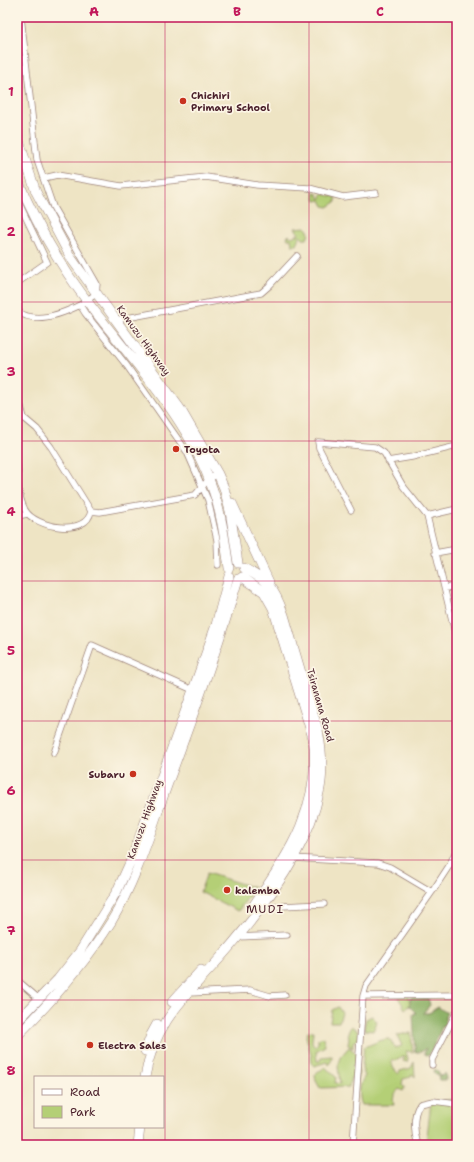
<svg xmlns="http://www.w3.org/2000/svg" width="474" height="1162" viewBox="0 0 474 1162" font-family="'Shantell Sans',sans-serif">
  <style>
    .green { fill: #b4cf76; stroke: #7f7750 }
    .forest { fill: #8fb267; stroke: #6c6849 }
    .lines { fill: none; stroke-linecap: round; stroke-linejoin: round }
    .minor-casing { stroke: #9c8278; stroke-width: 7 }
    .trunk-casing { stroke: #9c8278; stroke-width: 10 }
    .minor { stroke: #fff; stroke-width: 5.5 }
    .trunk { stroke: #fff; stroke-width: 9 }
    .grid { fill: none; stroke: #c2185b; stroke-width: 1; stroke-opacity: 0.55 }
    .poi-dot { fill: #c8321e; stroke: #fcf5e5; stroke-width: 1.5 }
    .labels { text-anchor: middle; stroke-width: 3.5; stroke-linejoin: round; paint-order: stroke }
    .poi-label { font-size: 10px; font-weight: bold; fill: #4a1f2b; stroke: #fcf5e5; text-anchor: start }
    .street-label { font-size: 10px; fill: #4a1f2b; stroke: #fcf5e5 }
    .quarter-label { font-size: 12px; letter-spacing: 1px; fill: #4a1f2b; stroke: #fcf5e5 }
    .neatline { fill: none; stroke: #c2185b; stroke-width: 1.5 }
    .grid-label { font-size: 13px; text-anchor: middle; font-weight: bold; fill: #c2185b }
  </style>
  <rect width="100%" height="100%" fill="#fcf5e5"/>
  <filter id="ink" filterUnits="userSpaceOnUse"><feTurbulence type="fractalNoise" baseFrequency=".025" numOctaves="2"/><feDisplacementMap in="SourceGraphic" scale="8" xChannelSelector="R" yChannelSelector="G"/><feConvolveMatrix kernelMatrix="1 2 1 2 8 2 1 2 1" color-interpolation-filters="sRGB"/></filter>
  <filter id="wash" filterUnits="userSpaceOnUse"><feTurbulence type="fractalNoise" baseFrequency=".012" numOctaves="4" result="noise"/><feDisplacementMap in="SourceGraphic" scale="16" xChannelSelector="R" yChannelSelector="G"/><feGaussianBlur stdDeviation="0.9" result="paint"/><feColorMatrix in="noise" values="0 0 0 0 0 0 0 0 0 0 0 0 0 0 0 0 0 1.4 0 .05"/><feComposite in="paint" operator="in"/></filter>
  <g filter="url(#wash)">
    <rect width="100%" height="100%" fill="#eee4c4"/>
    <path class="green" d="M314,193l4,1 1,4h2l1,-4 14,3v5l-8,5 -4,-1 -3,-6 -5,1z
      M306,227l3,6 -2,6h-4l-3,-3 -3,9h-5l-1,-6h-3l-1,-2 2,-2 2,2 8,-3 -4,-6z
      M207,873l48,15 -17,23 -38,-19z
      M402,992l5,1 4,11 -6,5 -7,-12z
      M338,1007l4,6 -3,9h-9l2,-12z
      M372,1016l5,6 -4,9 -8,-1 -1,-3 2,-8z
      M351,1026l7,5 3,6 -8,5v6l-5,-3 1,-7 -1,-5z
      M313,1031l-1,11 3,5 3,-4v-4l6,-2 1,9 -9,5 1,10h3l1,-4 11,-1v3l-3,6 -2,-3 -13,4 -2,-2c0,-11 -4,-18 -6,-28l2,-4z
      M411,1033l2,19 -7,-1 2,8 -1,3 -4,-1 2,-5 -10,5 -3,-2c-1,7 2,11 7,15l1,-3 11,-3 3,-6 1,15 -3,-3 -1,3 -8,2 -1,6 3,2 -2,4 -4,-2c-5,5 -7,9 -5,16h-32c-4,-9 -3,-21 3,-29l-3,-7 2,-22c10,-3 16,-8 26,-8l5,9 7,-2 -5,-11z
      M349,1047l8,7v8l-5,4 7,6 -3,10 -5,-5 -2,10 -29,1 -4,-7 -1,-6 10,-8 11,10 -1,6 5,1 -2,-18 4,-11z
      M457,1099v46h-31l5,-43z"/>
    <path class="forest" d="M411,997l17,1 2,7 -7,8h6l9,-6 9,6 -2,3 1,8 -3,1 -14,31 -5,-2 2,-6 -5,4h-6l-2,-38 3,-1 -7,-7z
      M435,1069l4,3v3l3,1 3,-3 1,7h-7l-1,-5 -5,-3z"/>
  </g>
  <g filter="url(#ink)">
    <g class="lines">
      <g class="minor-casing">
        <path id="minor" d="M21,17l16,143 16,47 44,77 -1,10 -16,11 5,8 42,53 60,86 21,48 9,40 1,25
          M44,178l13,-3 64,11 85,-9 51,8 52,3 34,9 33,-4
          M17,199l30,63 -30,21
          M17,311c18,14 45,3 63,-6
          M116,320l145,-27 8,-7 28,-30
          M17,392l7,26
          M17,421l7,-3 13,11 14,18 40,64 9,1 95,-17 14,-16 9,-5
          M388,461l24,-4 45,-11
          M17,466c2,8 -1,13 1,21 1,6 4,17 7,23 10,18 62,27 66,1
          M351,510l-32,-62 -1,-6 57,5 9,6 19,33 24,30 30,125
          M17,516l11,-2
          M427,516l30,-7
          M435,553l22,-4
          M445,588l12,-2
          M54,753l38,-108 101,45
          M292,858l86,5 12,4 42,25
          M261,907l63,-3
          M238,937l49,-2
          M17,980l22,19
          M189,993l61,-3 20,6 15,-1
          M363,996l94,-1
          M432,1065v-5l25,-49
          M353,1145l10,-149 3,-10 66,-94 17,-26 8,-17
          M418,1145c-4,-12 -6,-30 2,-41l13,-3 24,3"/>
      </g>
      <g class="trunk-casing">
        <path id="trunk" d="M17,135l19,57 35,66 110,152 37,64 6,14 6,23 8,52
          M17,178c18,43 42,86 70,123 45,60 102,117 126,189 9,25 12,52 16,78
          M232,503l37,79
          M242,577l22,15 9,16 40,130c9,65 -23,116 -60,168
          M172,1002l29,-32
          M17,1022l41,-43 22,-28 37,-60 15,-33 61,-168 23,-65 13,-49
          M17,1036c35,-35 67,-71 94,-114 26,-43 40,-92 57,-139 25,-68 50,-135 70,-204
          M145,1051l6,-16 6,-11
          M145,1077c9,-54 40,-80 75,-119 38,-43 88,-108 99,-165 5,-21 3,-42 -1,-63l-34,-115c-10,-28 -15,-33 -40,-47
          M138,1145l2,-18"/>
      </g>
      <use href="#minor" class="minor"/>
      <use href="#trunk" class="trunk"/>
    </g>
  </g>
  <path class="grid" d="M165,17v1128M309,17v1128M17,162h440M17,302h440M17,441h440M17,581h440M17,721h440M17,860h440M17,1000h440"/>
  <g class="poi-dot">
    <circle cx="183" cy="101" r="4"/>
    <circle cx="176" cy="449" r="4"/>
    <circle cx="133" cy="774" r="4"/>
    <circle cx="227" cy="890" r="4"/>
    <circle cx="90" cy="1045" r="4"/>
  </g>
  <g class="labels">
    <g class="poi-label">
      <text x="191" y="99">Chichiri<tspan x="191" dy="12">Primary School</tspan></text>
      <text x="184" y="453">Toyota</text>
      <text x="125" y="778" text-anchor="end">Subaru</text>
      <text x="235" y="894">kalemba</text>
      <text x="98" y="1049">Electra Sales</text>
    </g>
    <g class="street-label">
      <text transform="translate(144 340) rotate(54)" y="4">Kamuzu Highway</text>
      <text transform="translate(321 705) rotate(74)" y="4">Tsiranana Road</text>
      <text transform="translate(144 819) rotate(-70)" y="4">Kamuzu Highway</text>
    </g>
    <g class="quarter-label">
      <text x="265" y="913">MUDI</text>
    </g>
  </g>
  <rect width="474" height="1162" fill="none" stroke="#fcf5e5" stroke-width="44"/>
  <rect x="34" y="1076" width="130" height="52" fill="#fcf5e5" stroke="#b59f9b"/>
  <rect x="42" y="1089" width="20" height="6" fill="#ffffff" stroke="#b59f9b"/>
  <text x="70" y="1096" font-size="12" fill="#4a1f2b">Road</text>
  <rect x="42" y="1106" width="20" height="12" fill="#b4cf76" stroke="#b59f9b"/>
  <text x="70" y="1116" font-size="12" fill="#4a1f2b">Park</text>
  <rect x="22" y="22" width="430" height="1118" class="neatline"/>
  <g class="grid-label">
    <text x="94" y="16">A</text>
    <text x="237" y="16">B</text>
    <text x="380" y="16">C</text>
    <text x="11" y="96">1</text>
    <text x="11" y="236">2</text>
    <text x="11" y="376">3</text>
    <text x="11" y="516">4</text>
    <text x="11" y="655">5</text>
    <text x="11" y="795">6</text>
    <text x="11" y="935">7</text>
    <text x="11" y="1075">8</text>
  </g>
</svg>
